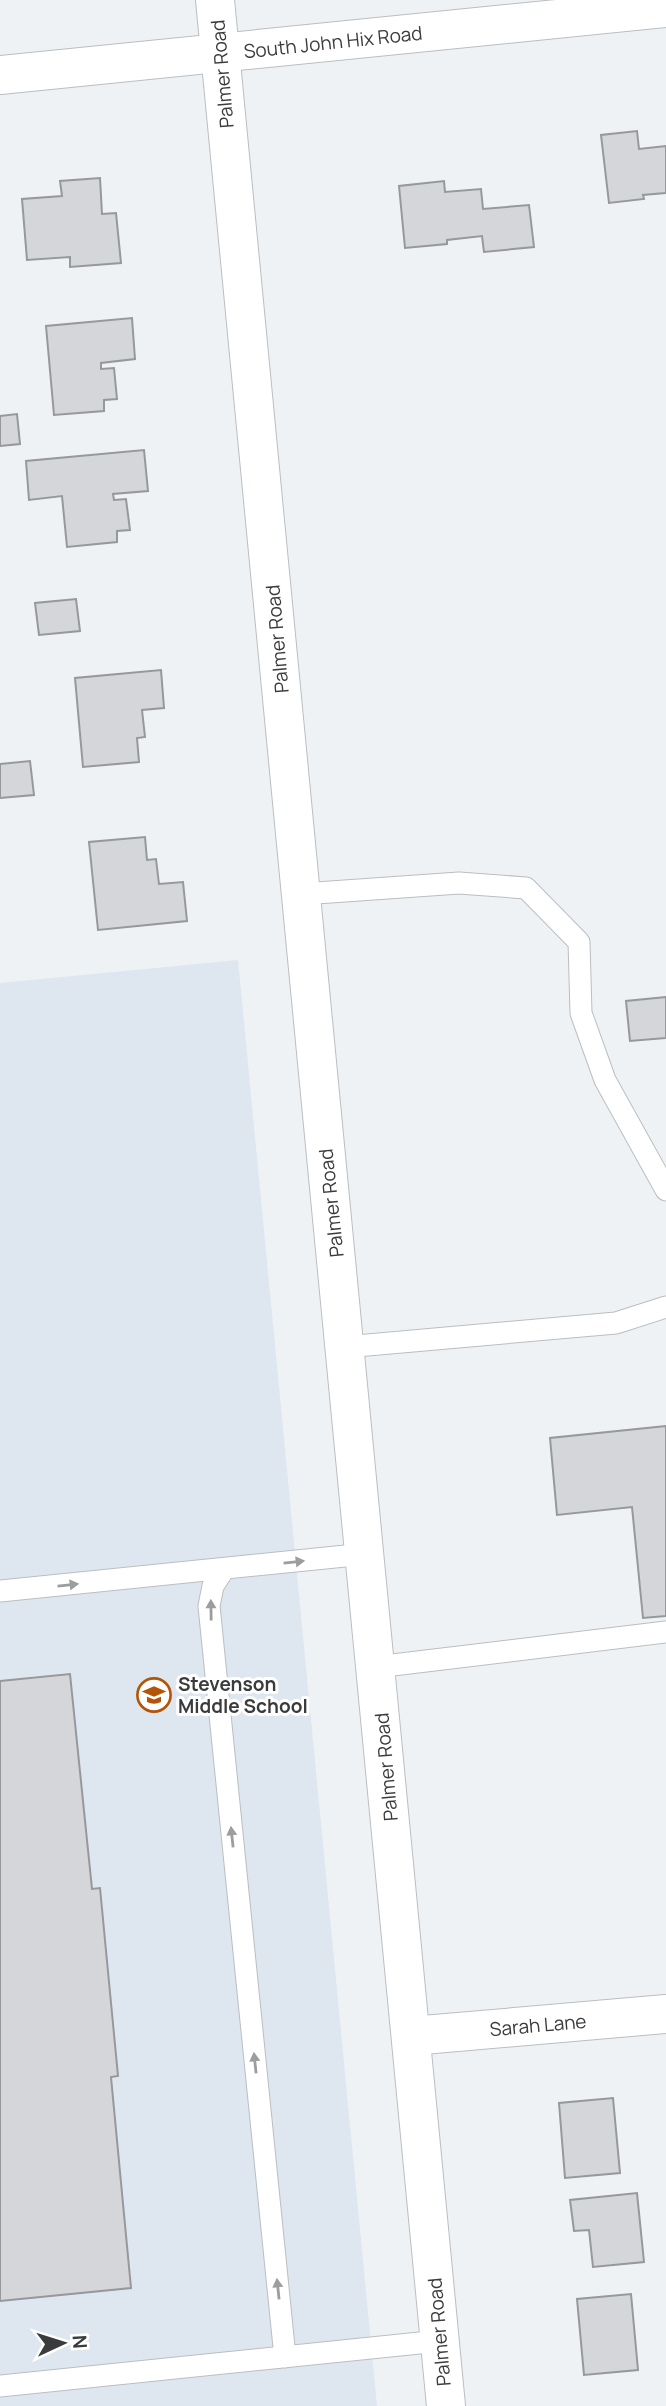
<svg xmlns="http://www.w3.org/2000/svg" width="666" height="2406" viewBox="0 0 666 2406" font-family="Manrope,sans-serif">
  <style>
    .built { fill: #dee7ef }
    .building { fill: #d5d6d9; stroke: #97989c; stroke-width: 2 }
    .lines { fill: none; stroke-linecap: round; stroke-linejoin: round }
    .service-casing { stroke: #bbbec1; stroke-width: 23 }
    .minor-casing { stroke: #bbbec1; stroke-width: 40 }
    .tertiary-casing { stroke: #bbbec1; stroke-width: 40 }
    .service { stroke: #fff; stroke-width: 21 }
    .minor { stroke: #fff; stroke-width: 38 }
    .tertiary { stroke: #fff; stroke-width: 38 }
    .oneway { fill: #9c9d9e }
    .labels { text-anchor: middle; stroke-width: 6; stroke-linejoin: round; paint-order: stroke }
    .street-label { font-size: 19px; fill: #3a3b3c; stroke: #fff }
    .poi-label { font-size: 19px; font-weight: bold; fill: #3a3b3c; stroke: #fff; text-anchor: start }
  </style>
  <rect width="100%" height="100%" fill="#eff2f5"/>
  <path class="built" d="M238,960l139,1446h-377v-1423z"/>
  <path class="building" d="M637,131l2,18 27,-3v47l-23,2 1,4 -35,4 -8,-68z
    M100,178l2,36 14,-1 5,50 -51,4v-10l-43,3 -5,-61 40,-3 -2,-15z
    M444,181l1,11 36,-3 2,20 46,-4 5,42 -50,5 -2,-16 -35,4v4l-42,4 -6,-62z
    M132,318l3,41 -34,4v6l13,-1 3,31 -13,1v11l-50,4 -8,-89z
    M17,414l3,30 -20,2v-30z
    M144,450l4,41 -35,3 1,6 12,-1 4,31 -13,1v11l-50,5 -5,-51 -33,4 -3,-39z
    M76,599l4,32 -41,4 -4,-32z
    M161,670l3,38 -22,2 3,27 -8,1 2,24 -56,5 -8,-89z
    M30,761l4,34 -34,3v-34z
    M145,837l2,23 9,-1 3,25 24,-2 4,39 -89,9 -9,-88z
    M666,997v41l-36,3 -4,-40z
    M666,1426v190l-23,2 -11,-111 -75,8 -7,-77z
    M70,1674l22,215 8,-1 18,188 -7,1 20,211 -131,13v-620z
    M613,2098l7,75 -55,5 -6,-75z
    M637,2193l7,69 -51,5 -4,-37 -15,1 -4,-31z
    M631,2294l7,76 -54,5 -7,-76z"/>
  <g class="lines">
    <g class="service-casing">
      <path id="service" d="M302,894l157,-11 67,5 53,54 2,71 24,67 61,110
        M345,1347l271,-24 50,-16
        M224,1569l-11,17 -4,20 76,751
        M0,1591l365,-37
        M376,1667l290,-35
        M0,2386l439,-45"/>
    </g>
    <g class="minor-casing">
      <path id="minor" d="M0,75l666,-67
        M411,2036l255,-22"/>
    </g>
    <g class="tertiary-casing">
      <path id="tertiary" d="M215,0l231,2406"/>
    </g>
    <use href="#service" class="service"/>
    <use href="#minor" class="minor"/>
    <use href="#tertiary" class="tertiary"/>
  </g>
  <defs><path id="oneway-solid" d="M-6-.8H1V-3.2L6.5 0L1 3.2V.8H-6Z" transform="scale(1.75)"/></defs>
  <g class="oneway">
    <use href="#oneway-solid" transform="translate(294 1562) rotate(-6)"/>
    <use href="#oneway-solid" transform="translate(68 1585) rotate(-6)"/>
    <use href="#oneway-solid" transform="translate(211 1610) rotate(-91)"/>
    <use href="#oneway-solid" transform="translate(232 1837) rotate(-96)"/>
    <use href="#oneway-solid" transform="translate(255 2063) rotate(-96)"/>
    <use href="#oneway-solid" transform="translate(278 2289) rotate(-96)"/>
  </g>
  <defs>
    <g id="school-ring" transform="scale(1.75)"><circle r="9.5" fill="#fff" stroke="#b35407" stroke-width="1.5"/><path d="M0-5L7-2L0 1L-7-2ZM-4 1L0 2.5L4 1V4Q0 6-4 4Z" fill="#b35407"/></g>
  </defs>
  <g fill-rule="evenodd">
    <use href="#school-ring" x="154" y="1695"/>
  </g>
  <g class="labels">
    <g class="street-label">
      <text transform="translate(333 42) rotate(-6)" y="7">South John Hix Road</text>
      <text transform="translate(222 74) rotate(-95)" y="7">Palmer Road</text>
      <text transform="translate(277 639) rotate(-95)" y="7">Palmer Road</text>
      <text transform="translate(331 1203) rotate(-96)" y="7">Palmer Road</text>
      <text transform="translate(386 1767) rotate(-95)" y="7">Palmer Road</text>
      <text transform="translate(538 2025) rotate(-5)" y="7">Sarah Lane</text>
      <text transform="translate(439 2332) rotate(-95)" y="7">Palmer Road</text>
    </g>
    <g class="poi-label">
      <text x="178" y="1691">Stevenson<tspan x="178" dy="22">Middle School</tspan></text>
    </g>
  </g>
  <g transform="translate(63 2343) rotate(86)" stroke="#ffffff" stroke-width="5" paint-order="stroke">
  <path d="M0-5L12 26L0 18L-12 26Z" fill="#3a3b3c"/>
  <text y="-10" font-size="19" font-weight="bold" text-anchor="middle" fill="#3a3b3c">N</text>
  </g>
</svg>
